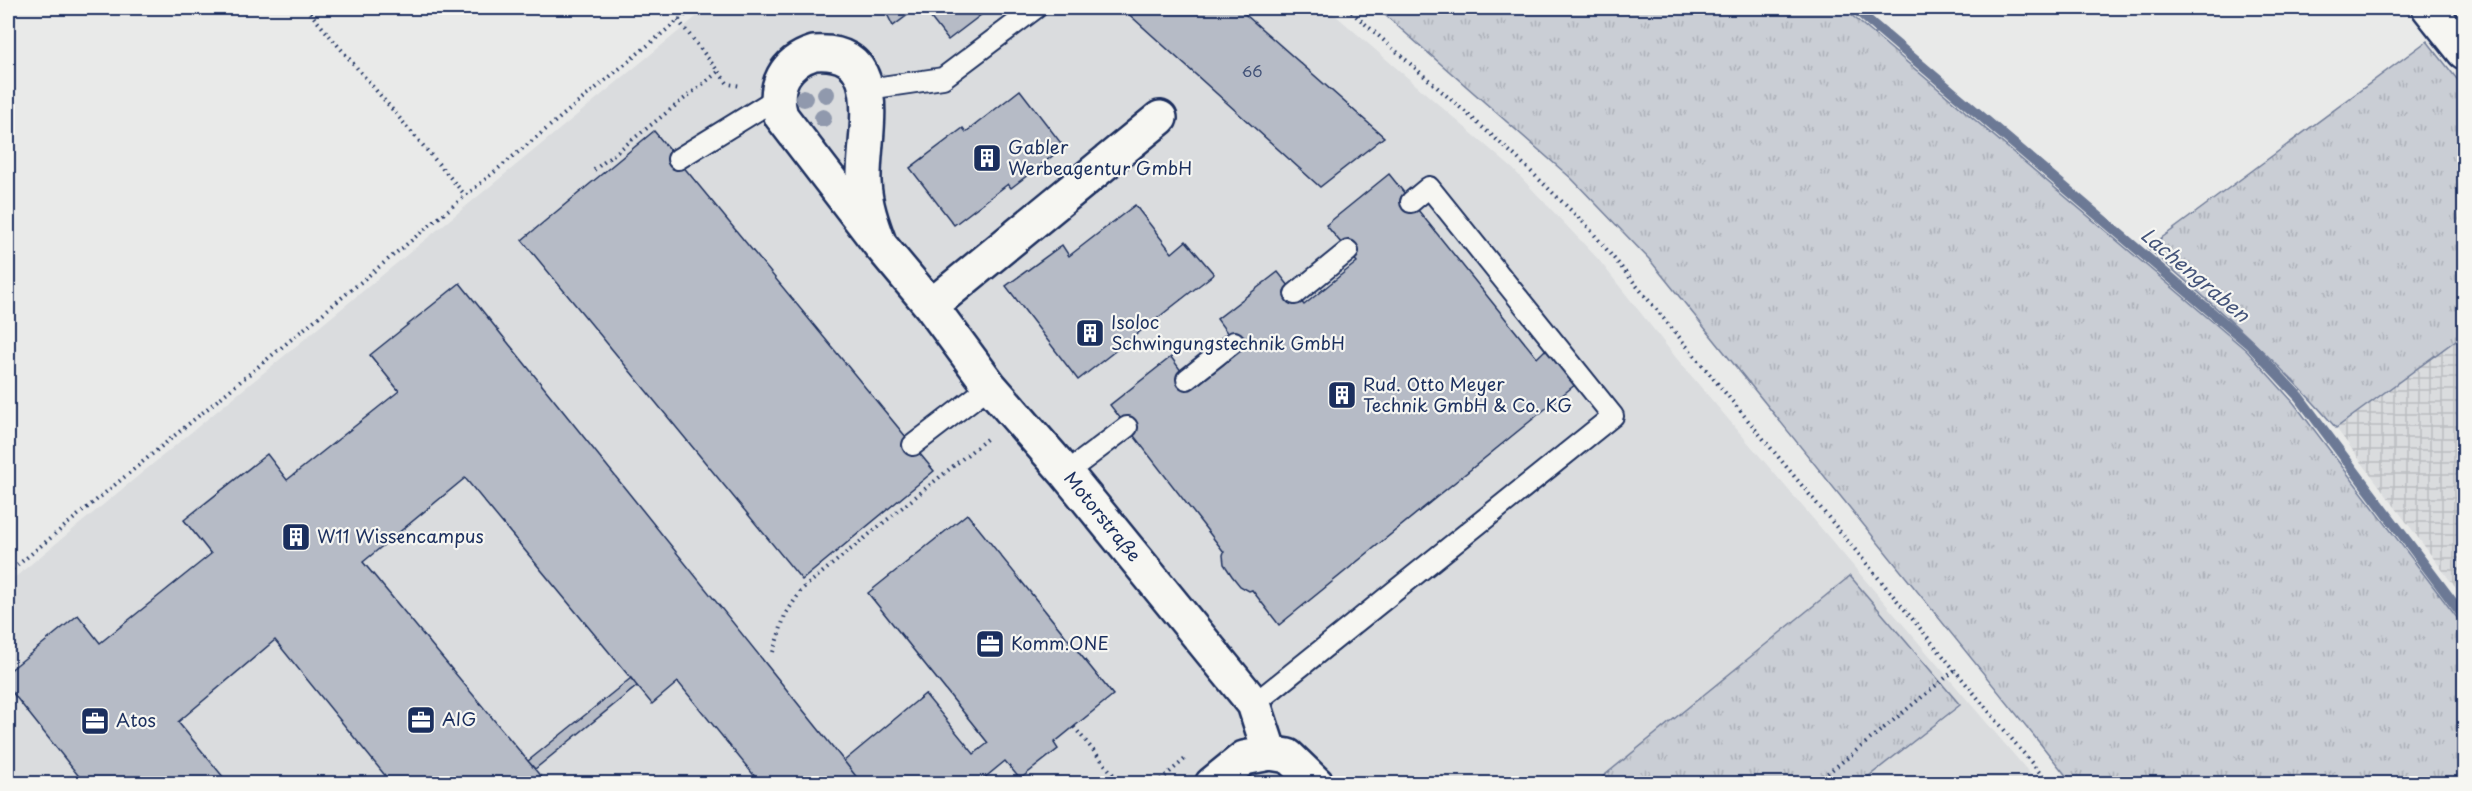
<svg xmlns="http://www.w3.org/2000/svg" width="2472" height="791" viewBox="0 0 2472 791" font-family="'Playpen Sans',sans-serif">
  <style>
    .built { fill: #dadcde }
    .industrial { fill: url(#industrial-grid) }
    .grass { fill: url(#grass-tufts); stroke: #727e9a; stroke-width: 1.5 }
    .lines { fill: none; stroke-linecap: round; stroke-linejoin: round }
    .stream { stroke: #6c7995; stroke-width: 10 }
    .building { fill: #b6bbc6; stroke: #1b2f5e; stroke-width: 1.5 }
    .service-casing { stroke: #1b2f5e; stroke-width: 24 }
    .minor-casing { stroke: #1b2f5e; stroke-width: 38 }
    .tertiary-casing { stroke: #1b2f5e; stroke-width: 38 }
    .path { stroke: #1b2f5e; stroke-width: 4; stroke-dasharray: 1.5 4.5; stroke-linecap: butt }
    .service { stroke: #f6f6f2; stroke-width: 20 }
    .minor { stroke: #f6f6f2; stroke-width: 33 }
    .tertiary { stroke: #f6f6f2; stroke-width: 33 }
    .tree { fill: #9099ad }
    .labels { text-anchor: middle; stroke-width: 4.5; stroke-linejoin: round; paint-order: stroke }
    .number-label { font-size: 15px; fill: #425278 }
    .poi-label { font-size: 18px; fill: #1b2f5e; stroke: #f6f6f2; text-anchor: start }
    .street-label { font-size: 18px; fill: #1b2f5e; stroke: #f6f6f2 }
    .water-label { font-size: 20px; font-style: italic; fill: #44547a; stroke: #f6f6f2 }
  </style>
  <defs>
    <pattern id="industrial-grid" width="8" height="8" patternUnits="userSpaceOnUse" patternTransform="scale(1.5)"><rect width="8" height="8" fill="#dadcde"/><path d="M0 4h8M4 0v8" fill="none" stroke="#babdc1"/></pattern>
    <pattern id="grass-tufts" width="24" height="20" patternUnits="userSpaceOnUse" patternTransform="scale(1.5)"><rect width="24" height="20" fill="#caced5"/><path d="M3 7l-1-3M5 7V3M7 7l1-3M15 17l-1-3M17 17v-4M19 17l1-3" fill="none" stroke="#adb1b9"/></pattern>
  </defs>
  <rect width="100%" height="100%" fill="#e9eae9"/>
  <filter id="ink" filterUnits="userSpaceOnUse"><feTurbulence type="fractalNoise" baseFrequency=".0167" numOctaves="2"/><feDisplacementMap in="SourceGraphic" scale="12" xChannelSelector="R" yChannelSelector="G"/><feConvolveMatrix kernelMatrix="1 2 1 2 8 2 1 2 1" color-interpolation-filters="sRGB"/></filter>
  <g filter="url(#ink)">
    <path class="built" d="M707,8h620l186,161 85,90 79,100 361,424 -2030,1v-201z"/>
    <path class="industrial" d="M2464,334v265l-128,-171z"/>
    <path class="grass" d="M1377,8h466l403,342 47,52 171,225v156h-392l-423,-524 -77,-80z
      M2427,41l37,47v246l-128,94c-57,-67 -123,-123 -188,-180z
      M1850,576l110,129 -100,78h-265z"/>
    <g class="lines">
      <path class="stream" d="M1854,8l396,337 49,52 165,220"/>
    </g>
    <path class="building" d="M884,8h33l-24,18z
      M923,8h67l-42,32z
      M1122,8h116l146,129 -64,50z
      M1020,90l44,57 -53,41 -3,-4 -54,41 -44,-57 53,-40 3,4z
      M654,131l280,340 -132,109 -280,-340z
      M1389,174l148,184 10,-10 29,36 -297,241 -27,-35 -3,1 -9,-5 -8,-10 -8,-12 -1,-9 1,-3 -114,-147 61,-48 16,22 47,-37 -17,-23 61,-47 26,33 53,-43 -31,-37z
      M1135,205l37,48 14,-12 28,33 -136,106 -72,-94 56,-41 7,11z
      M460,283l384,478 18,23h-101l-83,-102 -26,22 -187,-226 -102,84 184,222h-155l-117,-144 -97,82 51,62h-144l-77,-97v-15l70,-57 22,28 111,-89 -27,-34 83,-66 20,26 112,-89 -29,-36z
      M967,514l146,181 -59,48 4,6 -38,30 -15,-18 -28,23h-115l-18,-23 81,-67 49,60 14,-11 -120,-150z
      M631,678l6,8 -102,83 -7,-8z"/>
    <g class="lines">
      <g class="service-casing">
        <path id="service" d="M868,89l75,-11 93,-70
          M678,159l99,-61
          M1295,294l53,-43
          M1187,379l47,-37
          M913,445l77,-59
          M1066,473l61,-46
          M1254,704l359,-288 -184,-229 -18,15"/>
      </g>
      <g class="minor-casing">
        <path id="minor" d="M2429,8l35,44
          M814,53c77,-6 48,83 50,129 1,22 8,42 16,63l-99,-129c-9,-30 4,-54 33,-63z
          M880,245l51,61 59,80 76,87 188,231 16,49
          M931,306l229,-188"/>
      </g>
      <g class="tertiary-casing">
        <path id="tertiary" d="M1212,784l32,-26 26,-5 18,3 29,28"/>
      </g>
      <path class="path" d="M306,8l159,187
        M1347,8l167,147 74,72 461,557
        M678,20l50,64 14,2
        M594,170l124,-98
        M8,573l685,-565
        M773,652l12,-37 17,-26 187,-152
        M1074,727l47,57
        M1156,784l29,-25
        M1813,784l33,-25 109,-89"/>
      <use href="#service" class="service"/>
      <use href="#minor" class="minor"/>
      <use href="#tertiary" class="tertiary"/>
    </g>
    <g class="tree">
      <circle cx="826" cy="94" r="9"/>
      <circle cx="804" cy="98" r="9"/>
      <circle cx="823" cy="118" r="9"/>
    </g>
  </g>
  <defs>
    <g id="building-square" transform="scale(1.5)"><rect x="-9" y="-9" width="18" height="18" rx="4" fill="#1b2f5e" stroke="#f6f6f2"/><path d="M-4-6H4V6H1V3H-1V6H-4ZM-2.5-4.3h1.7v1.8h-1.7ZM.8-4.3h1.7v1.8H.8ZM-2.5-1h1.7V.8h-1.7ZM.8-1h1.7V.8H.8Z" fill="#fff"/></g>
    <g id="office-square" transform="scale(1.5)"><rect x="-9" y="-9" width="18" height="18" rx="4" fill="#1b2f5e" stroke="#f6f6f2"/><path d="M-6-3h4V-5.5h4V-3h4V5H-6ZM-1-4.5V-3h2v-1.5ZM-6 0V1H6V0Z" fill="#fff"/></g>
  </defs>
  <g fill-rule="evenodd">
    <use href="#building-square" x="987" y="158"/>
    <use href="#building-square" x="1090" y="333"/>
    <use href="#building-square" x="1342" y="395"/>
    <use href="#building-square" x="296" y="537"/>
    <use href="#office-square" x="990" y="644"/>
    <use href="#office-square" x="421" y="720"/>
    <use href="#office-square" x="95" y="721"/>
  </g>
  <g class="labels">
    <g class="number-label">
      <text x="1252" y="77">66</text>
    </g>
    <g class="poi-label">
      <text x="1008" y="154">Gabler<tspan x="1008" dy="21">Werbeagentur GmbH</tspan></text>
      <text x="1111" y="329">Isoloc<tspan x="1111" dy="21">Schwingungstechnik GmbH</tspan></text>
      <text x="1363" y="391">Rud. Otto Meyer<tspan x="1363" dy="21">Technik GmbH &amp; Co. KG</tspan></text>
      <text x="317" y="543">W11 Wissencampus</text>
      <text x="1011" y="650">Komm.ONE</text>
      <text x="442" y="726">AIG</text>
      <text x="116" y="727">Atos</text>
    </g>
    <g class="street-label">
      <text transform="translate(1102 517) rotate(51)" y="6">Motorstraße</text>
    </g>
    <g class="water-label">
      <text transform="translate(2195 275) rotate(40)" y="7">Lachengraben</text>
    </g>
  </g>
  <rect width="2472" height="791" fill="none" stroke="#f6f6f2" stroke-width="30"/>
  <rect x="15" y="15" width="2442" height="761" fill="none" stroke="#1b2f5e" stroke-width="2" filter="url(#ink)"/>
</svg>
